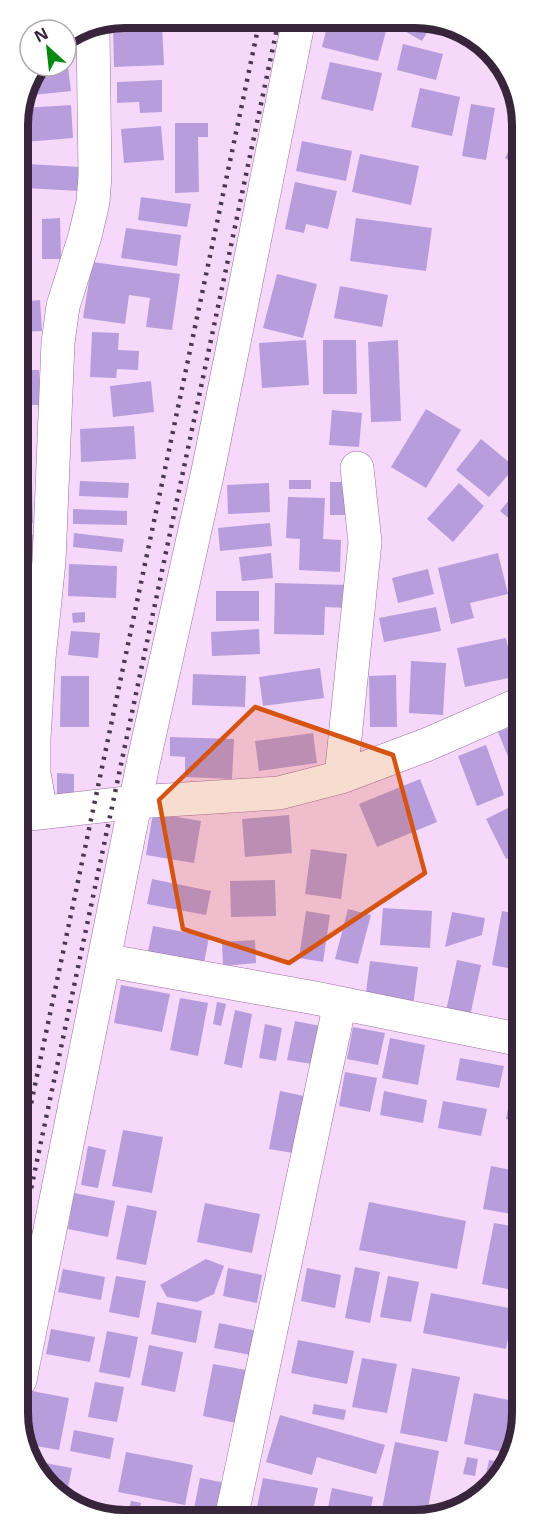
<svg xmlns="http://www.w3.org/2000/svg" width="541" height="1539" viewBox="0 0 541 1539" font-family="'Open Sans',sans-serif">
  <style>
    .building { fill: #b79ddc }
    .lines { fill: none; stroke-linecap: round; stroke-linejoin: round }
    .minor-casing { stroke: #9c6da1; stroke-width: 34 }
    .minor { stroke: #fff; stroke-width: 33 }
    .rail { stroke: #4b374f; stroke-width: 4.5; stroke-dasharray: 3 6; stroke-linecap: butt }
    .marked { fill: #d65411; fill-opacity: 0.2; stroke: #d65411; stroke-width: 4.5; stroke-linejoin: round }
    .rim { fill: none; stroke: #38253b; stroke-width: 8 }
  </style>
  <rect width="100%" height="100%" fill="#f6d8fa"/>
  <path class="building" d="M329,19h9l48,12 -8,30 -56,-14z
    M404,20h30l-12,21 -23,-13z
    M162,24l2,41 -50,2 -1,-42z
    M81,35l1,9 -16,4v-8z
    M403,44l40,10 -7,26 -39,-10z
    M330,62l52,11 -9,38 -52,-12z
    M68,67l3,24 -47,5 5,-18 6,-8z
    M162,80v32l-22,1 -1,-11 -22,1v-21z
    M420,88l40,9 -8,39 -41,-9z
    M471,104l24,4 -9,52 -24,-4z
    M71,105l2,33 -48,4 -2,-34z
    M175,123h33v14h-10l1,55 -24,1z
    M161,126l3,34 -40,3 -3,-34z
    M521,127v40l-16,-9z
    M302,141l50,10 -6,30 -50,-10z
    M360,154l59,12 -8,39 -59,-13z
    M28,164l52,3 -1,24 -53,-3z
    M295,182l42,9 -9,38 -22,-5 -2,9 -19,-4z
    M141,197l50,7 -4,23 -49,-7z
    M60,218l1,41h-19v-40z
    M356,218l76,10 -6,43 -76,-10z
    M18,220h7l2,42 -9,1z
    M126,228l55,7 -4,31 -56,-8z
    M92,262l88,12 -8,56 -26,-3 4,-29 -21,-3 -4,29 -42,-6z
    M277,274l40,10 -14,54 -40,-10z
    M340,286l48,9 -6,32 -48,-9z
    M40,300l2,31 -23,1v-30z
    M92,332l27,1 -1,17 21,1 -1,19 -21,-1 -1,9 -26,-1z
    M306,340l3,45 -47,3 -3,-45z
    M323,340h33l1,54h-34z
    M398,340l3,81 -30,1 -3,-80z
    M19,370h20l1,35h-21z
    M151,381l3,31 -41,5 -3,-31z
    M426,409l35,21 -35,58 -35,-21z
    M332,410l30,3 -3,34 -30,-2z
    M134,426l2,33 -55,3 -1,-33z
    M481,439l34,28 -26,30 -33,-27z
    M289,480h22v9h-22z
    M80,481l49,2 -1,15 -49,-2z
    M330,482h25l-1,33h-24z
    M32,483l1,40h-14v-39z
    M269,483l1,29 -42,2 -1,-29z
    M459,483l25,23 -31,36 -26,-23z
    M521,486v43l-21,-18z
    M288,497l37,1 -2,41 18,1 -1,32 -41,-2 1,-31 -14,-1z
    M73,509l54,2v14l-54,-1z
    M270,523l2,23 -52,5 -2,-23z
    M74,533l50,6 -2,13 -49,-5z
    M40,534l2,20 -23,3v-21z
    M522,547v24h-1l-7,-22z
    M271,553l2,25 -31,3 -3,-24z
    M498,553l10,41 -38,9 4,15 -23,6 -13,-56z
    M69,564l48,2 -1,32 -48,-2z
    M428,569l6,25 -36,9 -6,-25z
    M19,578h5l2,39h-7z
    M275,583l74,2 -1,23 -23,-1 -1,28 -50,-1z
    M216,591h43v30h-43z
    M436,607l5,24 -57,11 -5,-24z
    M85,612v10l-12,1 -1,-10z
    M259,629l1,25 -48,2 -1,-24z
    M19,630h2l2,42h-4z
    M71,631l29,2 -2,25 -30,-3z
    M506,638l8,39 -49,10 -8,-39z
    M411,661l35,2 -3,52 -34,-2z
    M320,668l4,30 -61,8 -4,-29z
    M193,674l53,2 -1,31 -53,-2z
    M396,675l1,52h-27l-1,-51z
    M61,676h28v51h-29z
    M519,724l3,7v48l-4,2 -20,-49z
    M313,733l4,30 -58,8 -4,-30z
    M170,737l64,2 -2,40 -47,-2v-20l-15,-1z
    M486,745l18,50 -27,11 -19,-50z
    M57,773l17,1v24h-17z
    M420,779l17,43 -60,25 -18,-43z
    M522,801v50l-16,8 -20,-40z
    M153,813l48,8 -7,42 -48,-8z
    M289,815l3,38 -47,4 -3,-38z
    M311,849l36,5 -6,45 -36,-5z
    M522,876v16l-7,-13z
    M152,879l59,12 -5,24 -59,-11z
    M275,880l1,36 -45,1 -1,-36z
    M383,908l49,3 -2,37 -50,-3z
    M348,909l23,6 -13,49 -23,-5z
    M306,911l24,4 -7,47 -24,-4z
    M502,911l20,4v56l-30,-6z
    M452,912l33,6 -3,17 -37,12z
    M153,926l56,11 -6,31 -56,-11z
    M255,940l1,23 -33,3 -1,-24z
    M457,960l24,5 -11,51 -24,-5z
    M370,961l48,6 -5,40 -48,-7z
    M121,985l49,9 -8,38 -48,-9z
    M180,998l28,5 -10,53 -28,-6z
    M217,1002l9,2 -5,22 -8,-2z
    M235,1010l17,4 -10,54 -18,-4z
    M295,1021l25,5 -8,38 -25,-4z
    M265,1024l17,4 -6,33 -17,-3z
    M353,1027l32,6 -7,32 -31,-6z
    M390,1038l35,7 -7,40 -36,-7z
    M460,1058l44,8 -5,22 -43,-8z
    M517,1065l5,1v57l-16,-4z
    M345,1072l32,6 -7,34 -31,-6z
    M280,1091l24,5 -11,57 -24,-4z
    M384,1091l43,9 -4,23 -43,-8z
    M443,1101l44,8 -6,27 -43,-8z
    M123,1130l40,7 -11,56 -40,-7z
    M88,1146l18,4 -8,38 -17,-3z
    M491,1166l31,6v44l-39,-7z
    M74,1193l41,8 -7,36 -40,-8z
    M369,1202l97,19 -9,48 -98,-19z
    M205,1203l55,11 -8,39 -55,-11z
    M127,1205l30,6 -11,54 -30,-6z
    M494,1223l29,5v32l-4,-1 -6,31 -31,-6z
    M206,1259l18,7 -10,28 -17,8 -30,-5 -7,-12z
    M355,1267l25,5 -10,51 -25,-5z
    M228,1268l34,7 -5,28 -34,-7z
    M307,1268l34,7 -6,33 -34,-7z
    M63,1269l42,8 -4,23 -43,-8z
    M116,1276l30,5 -7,37 -30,-6z
    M388,1276l31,6 -8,40 -31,-5z
    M431,1293l83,16 -8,40 -83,-16z
    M157,1302l45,9 -6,32 -45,-9z
    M219,1323l38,8 -6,24 -37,-7z
    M51,1329l44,8 -5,25 -44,-8z
    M107,1331l31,6 -8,41 -31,-6z
    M298,1340l56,11 -7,33 -56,-11z
    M149,1345l34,7 -8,40 -34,-7z
    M362,1358l35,6 -10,49 -35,-6z
    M213,1364l33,6 -10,53 -33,-7z
    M412,1368l48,9 -13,65 -47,-9z
    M95,1382l29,5 -7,35 -29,-5z
    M32,1391l37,7 -10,52 -34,-6 -2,-4z
    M474,1393l44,9 -10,51 -44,-9z
    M314,1404l32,6 -2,10 -32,-6z
    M280,1415l105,30 -9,29 -59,-17 -5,18 -46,-13z
    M74,1430l40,8 -4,21 -40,-8z
    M395,1442l44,9 -13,67 -44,-9z
    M126,1452l67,13 -8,40 -67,-13z
    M467,1457l11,2 -3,17 -12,-2z
    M489,1460l16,3 -8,21 -15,9z
    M34,1461l38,7 -6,30 -16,-8z
    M200,1478l26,5 -7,36h-27z
    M263,1478l55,10 -7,31h-44l-12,-2z
    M332,1488l41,9 -4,22 -43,-2z
    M131,1501l10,2 -3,16h-11z"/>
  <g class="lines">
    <g class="minor-casing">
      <path id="minor" d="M341,777l24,-235 -8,-74
        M41,811l-7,-37v-36l5,-80 10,-97 9,-218 5,-37 22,-70 8,-34 2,-27 -2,-145
        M21,815l115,-13 143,-9 62,-16 85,-32 96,-42
        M104,960l211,38 207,42
        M20,1380l123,-616 65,-293 91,-452
        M231,1519l109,-516"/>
    </g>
    <use href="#minor" class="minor"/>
    <path class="rail" d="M20,1156l240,-1137
      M20,1241l259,-1222"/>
  </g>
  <path class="marked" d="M255,707l138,48 32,118 -136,90 -106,-34 -24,-129z"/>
  <path d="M0 0H541V1539H0ZM125 28H415A97 97 0 0 1 512 125V1413A97 97 0 0 1 415 1510H125A97 97 0 0 1 28 1413V125A97 97 0 0 1 125 28Z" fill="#fff" fill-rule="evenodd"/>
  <path class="rim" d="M125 28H415A97 97 0 0 1 512 125V1413A97 97 0 0 1 415 1510H125A97 97 0 0 1 28 1413V125A97 97 0 0 1 125 28Z"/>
  <g transform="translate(48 48) rotate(333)"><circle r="28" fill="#ffffff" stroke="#afa8b1" stroke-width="1.5"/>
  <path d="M0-4.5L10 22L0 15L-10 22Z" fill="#058810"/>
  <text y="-9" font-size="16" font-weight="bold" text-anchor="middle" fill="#38253b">N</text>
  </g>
</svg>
